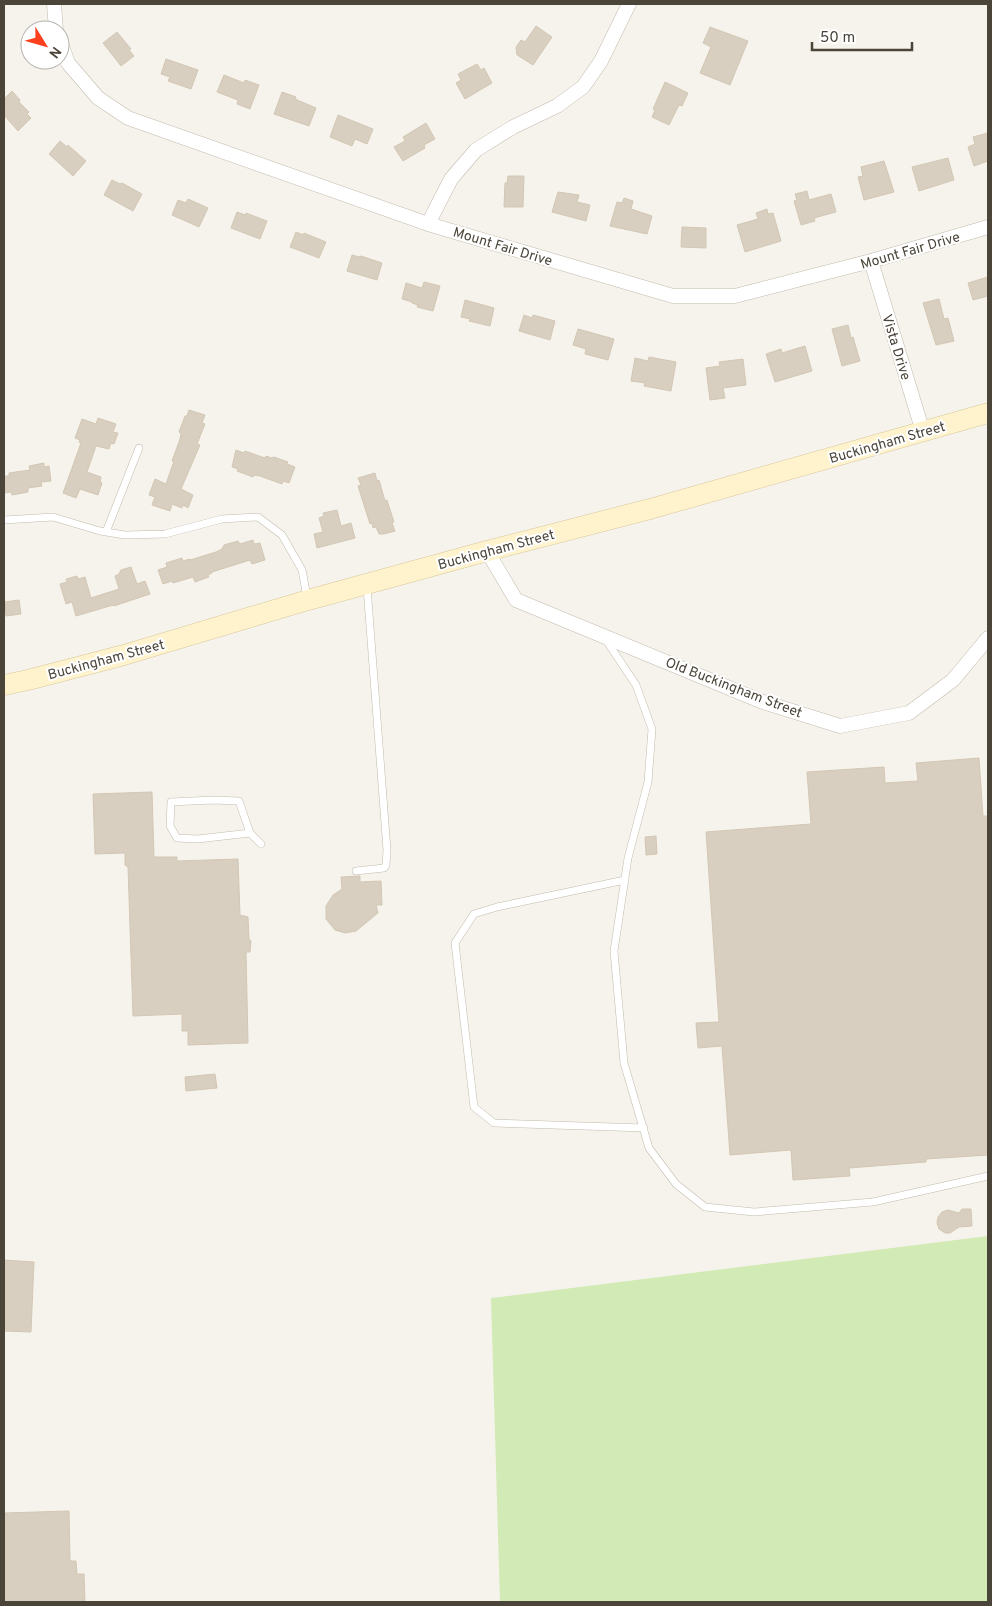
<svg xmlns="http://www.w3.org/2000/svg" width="992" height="1606" viewBox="0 0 992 1606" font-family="Overpass,sans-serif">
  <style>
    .green { fill: #d2eab5 }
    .building { fill: #d8cfc1; stroke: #d3c7b4 }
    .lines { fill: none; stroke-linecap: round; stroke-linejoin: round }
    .lane-casing { stroke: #c2bbae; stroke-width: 8 }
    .street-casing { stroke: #c2bbae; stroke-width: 15 }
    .secondary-casing { stroke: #d6c79b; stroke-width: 21 }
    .lane { stroke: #fff; stroke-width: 7 }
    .street { stroke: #fff; stroke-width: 14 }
    .secondary { stroke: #fff3cd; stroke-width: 20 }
    .labels { text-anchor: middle; stroke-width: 4; stroke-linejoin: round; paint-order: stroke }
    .street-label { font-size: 14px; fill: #4b4439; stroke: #fff }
  </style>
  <rect width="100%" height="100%" fill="#f6f3ec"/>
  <path class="green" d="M988,1236v366h-488l-9,-304z"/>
  <path class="building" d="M536,26l16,11 -19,28 -16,-10 -1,-8 5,-7 4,2z
    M710,27l38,14 -18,44 -30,-12 11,-26 -8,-4z
    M117,32l14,17 -2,1 5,6 -13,10 -18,-23z
    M166,59l32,11 -7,19 -23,-8 2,-4 -9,-3z
    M477,64l4,6 3,-2 8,15 -27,16 -9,-16 5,-3 -3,-6z
    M224,75l20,8 1,-3 14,5 -9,24 -13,-5 1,-4 -21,-8z
    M665,82l23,11 -6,13 -3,-1 -10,20 -17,-8 3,-7 -2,-1z
    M12,91l8,9 -1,2 10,10 -2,2 4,4 -13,13 -14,-16v-16z
    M282,92l14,5 -1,2 21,9 -7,18 -35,-12z
    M338,115l35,14 -6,15 -12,-5 -3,7 -22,-9z
    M426,123l9,16 -11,6 1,3 -22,13 -9,-14 11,-6 -2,-4z
    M988,133v28l-14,5 -6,-19 7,-3 -2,-7z
    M60,141l7,6 1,-2 18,16 -13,15 -24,-22z
    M948,158l6,22 -35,11 -7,-24z
    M884,161l10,31 -30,8 -6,-23 5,-1 -2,-9z
    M508,176h16l-1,31h-19l1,-24h2z
    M112,180l8,4 2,-1 20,11 -9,17 -29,-16z
    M807,191l2,9 22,-6 5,18 -22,6 1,3 -14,4 -7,-24 3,-1 -2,-6z
    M558,192l21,3 -2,7 13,3 -4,16 -34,-9z
    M624,198l9,3 -2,8 21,7 -5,18 -37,-8 7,-24 5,1z
    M188,199l20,9 -9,19 -27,-12 6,-15 8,3z
    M767,209l1,5 5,-1 8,28 -36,11 -8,-27 21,-6 -2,-6z
    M237,212l8,3 1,-2 21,8 -7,18 -29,-11z
    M682,227l24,1v20l-25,-1z
    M296,232l7,3 1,-2 22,9 -7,16 -29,-11z
    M352,255l7,2 2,-1 21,7 -5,17 -30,-9z
    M988,277v19l-15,4 -5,-17z
    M424,282l16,4 -7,25 -16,-4 1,-2 -6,-2v-1l-10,-3 4,-16 16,5z
    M939,299l5,20 4,-1 6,23 -18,4 -13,-42z
    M465,300l29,8 -4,18 -21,-5 1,-2 -9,-2z
    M524,315l8,3 1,-3 22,6 -5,19 -31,-9z
    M848,325l3,13 2,-1 7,24 -18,5 -10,-37z
    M578,329l36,10 -6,21 -23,-6 1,-5 -13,-4z
    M805,346l7,25 -37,11 -9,-28 15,-5 1,4z
    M649,357l27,5 -5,29 -27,-5 1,-3 -14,-2 4,-23 13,3z
    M743,359l3,26 -23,3 2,10 -15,2 -4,-32 14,-2 -1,-4z
    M189,410l16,5 -3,8 3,1 -8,20 3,1 -19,44 12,6 -5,13 -5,-3 -1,3 -10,-4 -2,7 -18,-6 3,-8 -6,-2 6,-16 11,5 8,-23h-2l8,-22 1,-6 -2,-1 6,-16h2z
    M98,418l18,6 -3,8 5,1 -4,11 -3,-1 -2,6 -13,-3 -9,26 14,5 -1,5 2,1 -4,12 -18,-6 -4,9 -13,-5 18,-50 -2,-1 1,-2 -5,-2 7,-19 14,5z
    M236,450l8,3 1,-2 20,7 1,-2 6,2 2,-1 14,5 -1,2 8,3 -6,16 -6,-2 -1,3 -22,-8 -6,-1 -1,2 -16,-6 1,-2 -6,-2z
    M44,463v4l5,-1 2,15 -10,1 1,4 -14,2v4l-16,3 -1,-3 -7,1v-17h5v-3l21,-3 -1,-4z
    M375,473l2,8 2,-1 6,21 2,-1 7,22 -2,1 3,8 -11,3h-5l-3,-7 -3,1 -1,-5 -2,1 -12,-38 3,-1 -3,-7z
    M337,510l4,16 10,-3 4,15 -38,10 -3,-14 9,-2 -4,-14 5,-2 -1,-3z
    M253,540l1,4 6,-1 5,17 -13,4 -2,-4 -38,12v1l-4,2 1,2 -14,5 -2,-5 -20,6 -1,-2 -9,3 -5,-14 9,-3 -1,-4 16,-5 1,3 7,-2v1l26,-8 6,-3 2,-4 14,-4 2,3z
    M131,567l6,17 8,-3 5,13 -36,12 -1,-1 -37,11 -4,-14 -6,2 -6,-20 7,-2 -1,-3 11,-3 1,3 7,-2 6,21 28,-9 -4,-13 4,-2 2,-4z
    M19,600l2,14 -15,2 -1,-14z
    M979,758l4,58h5v339l-62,4v3l-77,6 1,8 -57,4 -2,-30 -61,5 -8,-109 -24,2 -2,-25 23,-1 -13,-190 105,-8 -4,-52 77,-5 1,16 33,-2 -2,-18z
    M152,792l2,65h23v4l61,-2 2,56 8,2 1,22 2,2 -1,11h-4l2,91 -60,2v-14h-6v-17l-49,2 -5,-149 -3,-2v-12l-30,1 -2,-60z
    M656,836l1,18 -11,1 -1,-18z
    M360,876v6l21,-1 1,24h-6l2,8 -22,18 -11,2 -10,-3 -9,-11v-13l7,-11 9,-6 -1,-12z
    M215,1074l2,14 -31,3 -1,-14z
    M962,1209h9l1,17 -13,1 -9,6h-5l-6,-4 -2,-6 1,-6 4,-5 6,-2 11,3z
    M4,1260l30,2 -3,70 -27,-1z
    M69,1511l1,50h6l1,13h7l1,28h-81v-89z"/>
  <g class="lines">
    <g class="lane-casing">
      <path id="lane" d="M4,520l49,-3 47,14 25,4 40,-1 57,-15 36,-2 24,18 20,35 5,27
        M106,532l33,-84
        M606,640l30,45 16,44 -4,53 -20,76 -14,93 10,112 25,85 27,36 29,23 49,5 119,-10 115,-26
        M250,833l-11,-32 -26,-1 -42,2 -1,24 7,12 21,1 52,-6 11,11
        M356,871l28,-3 2,-3 1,-15 -20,-263
        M625,880l-128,27 -23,7 -19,29 19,164 20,16 150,5"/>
    </g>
    <g class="street-casing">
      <path id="street" d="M54,4l2,26
        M60,41l8,22 30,35 30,20 300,106 245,72h62l136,-35 117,-34
        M428,224l23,-45 25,-29 37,-23 44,-21 26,-19 18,-26 28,-57
        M871,261l52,171
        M487,551l29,49 247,102 77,24 69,-13 44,-33 35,-42"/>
    </g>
    <g class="secondary-casing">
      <path id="secondary" d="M4,685l24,-5 96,-25 184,-55 179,-49 163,-42 338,-96"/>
    </g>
    <use href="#lane" class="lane"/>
    <use href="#street" class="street"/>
    <use href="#secondary" class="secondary"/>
  </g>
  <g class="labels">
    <g class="street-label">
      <text transform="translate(503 246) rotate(17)" y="5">Mount Fair Drive</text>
      <text transform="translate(910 250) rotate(-16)" y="5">Mount Fair Drive</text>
      <text transform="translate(897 347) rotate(73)" y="5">Vista Drive</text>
      <text transform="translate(887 442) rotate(-16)" y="5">Buckingham Street</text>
      <text transform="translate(496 549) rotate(-15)" y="5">Buckingham Street</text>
      <text transform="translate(106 659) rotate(-15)" y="5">Buckingham Street</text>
      <text transform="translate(734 687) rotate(21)" y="5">Old Buckingham Street</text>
    </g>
  </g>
  <rect width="992" height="1606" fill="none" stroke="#4b4439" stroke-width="10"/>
  <g transform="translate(45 45) rotate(127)"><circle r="24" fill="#ffffff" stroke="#b7b4b0"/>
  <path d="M0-4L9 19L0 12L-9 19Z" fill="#fc3f1d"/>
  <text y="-8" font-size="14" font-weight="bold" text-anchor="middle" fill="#4b4439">N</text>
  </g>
  <path d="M812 42v8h100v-8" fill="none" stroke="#4b4439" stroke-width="2.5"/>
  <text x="820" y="42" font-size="15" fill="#4b4439" stroke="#ffffff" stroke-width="4" paint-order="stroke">50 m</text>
</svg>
